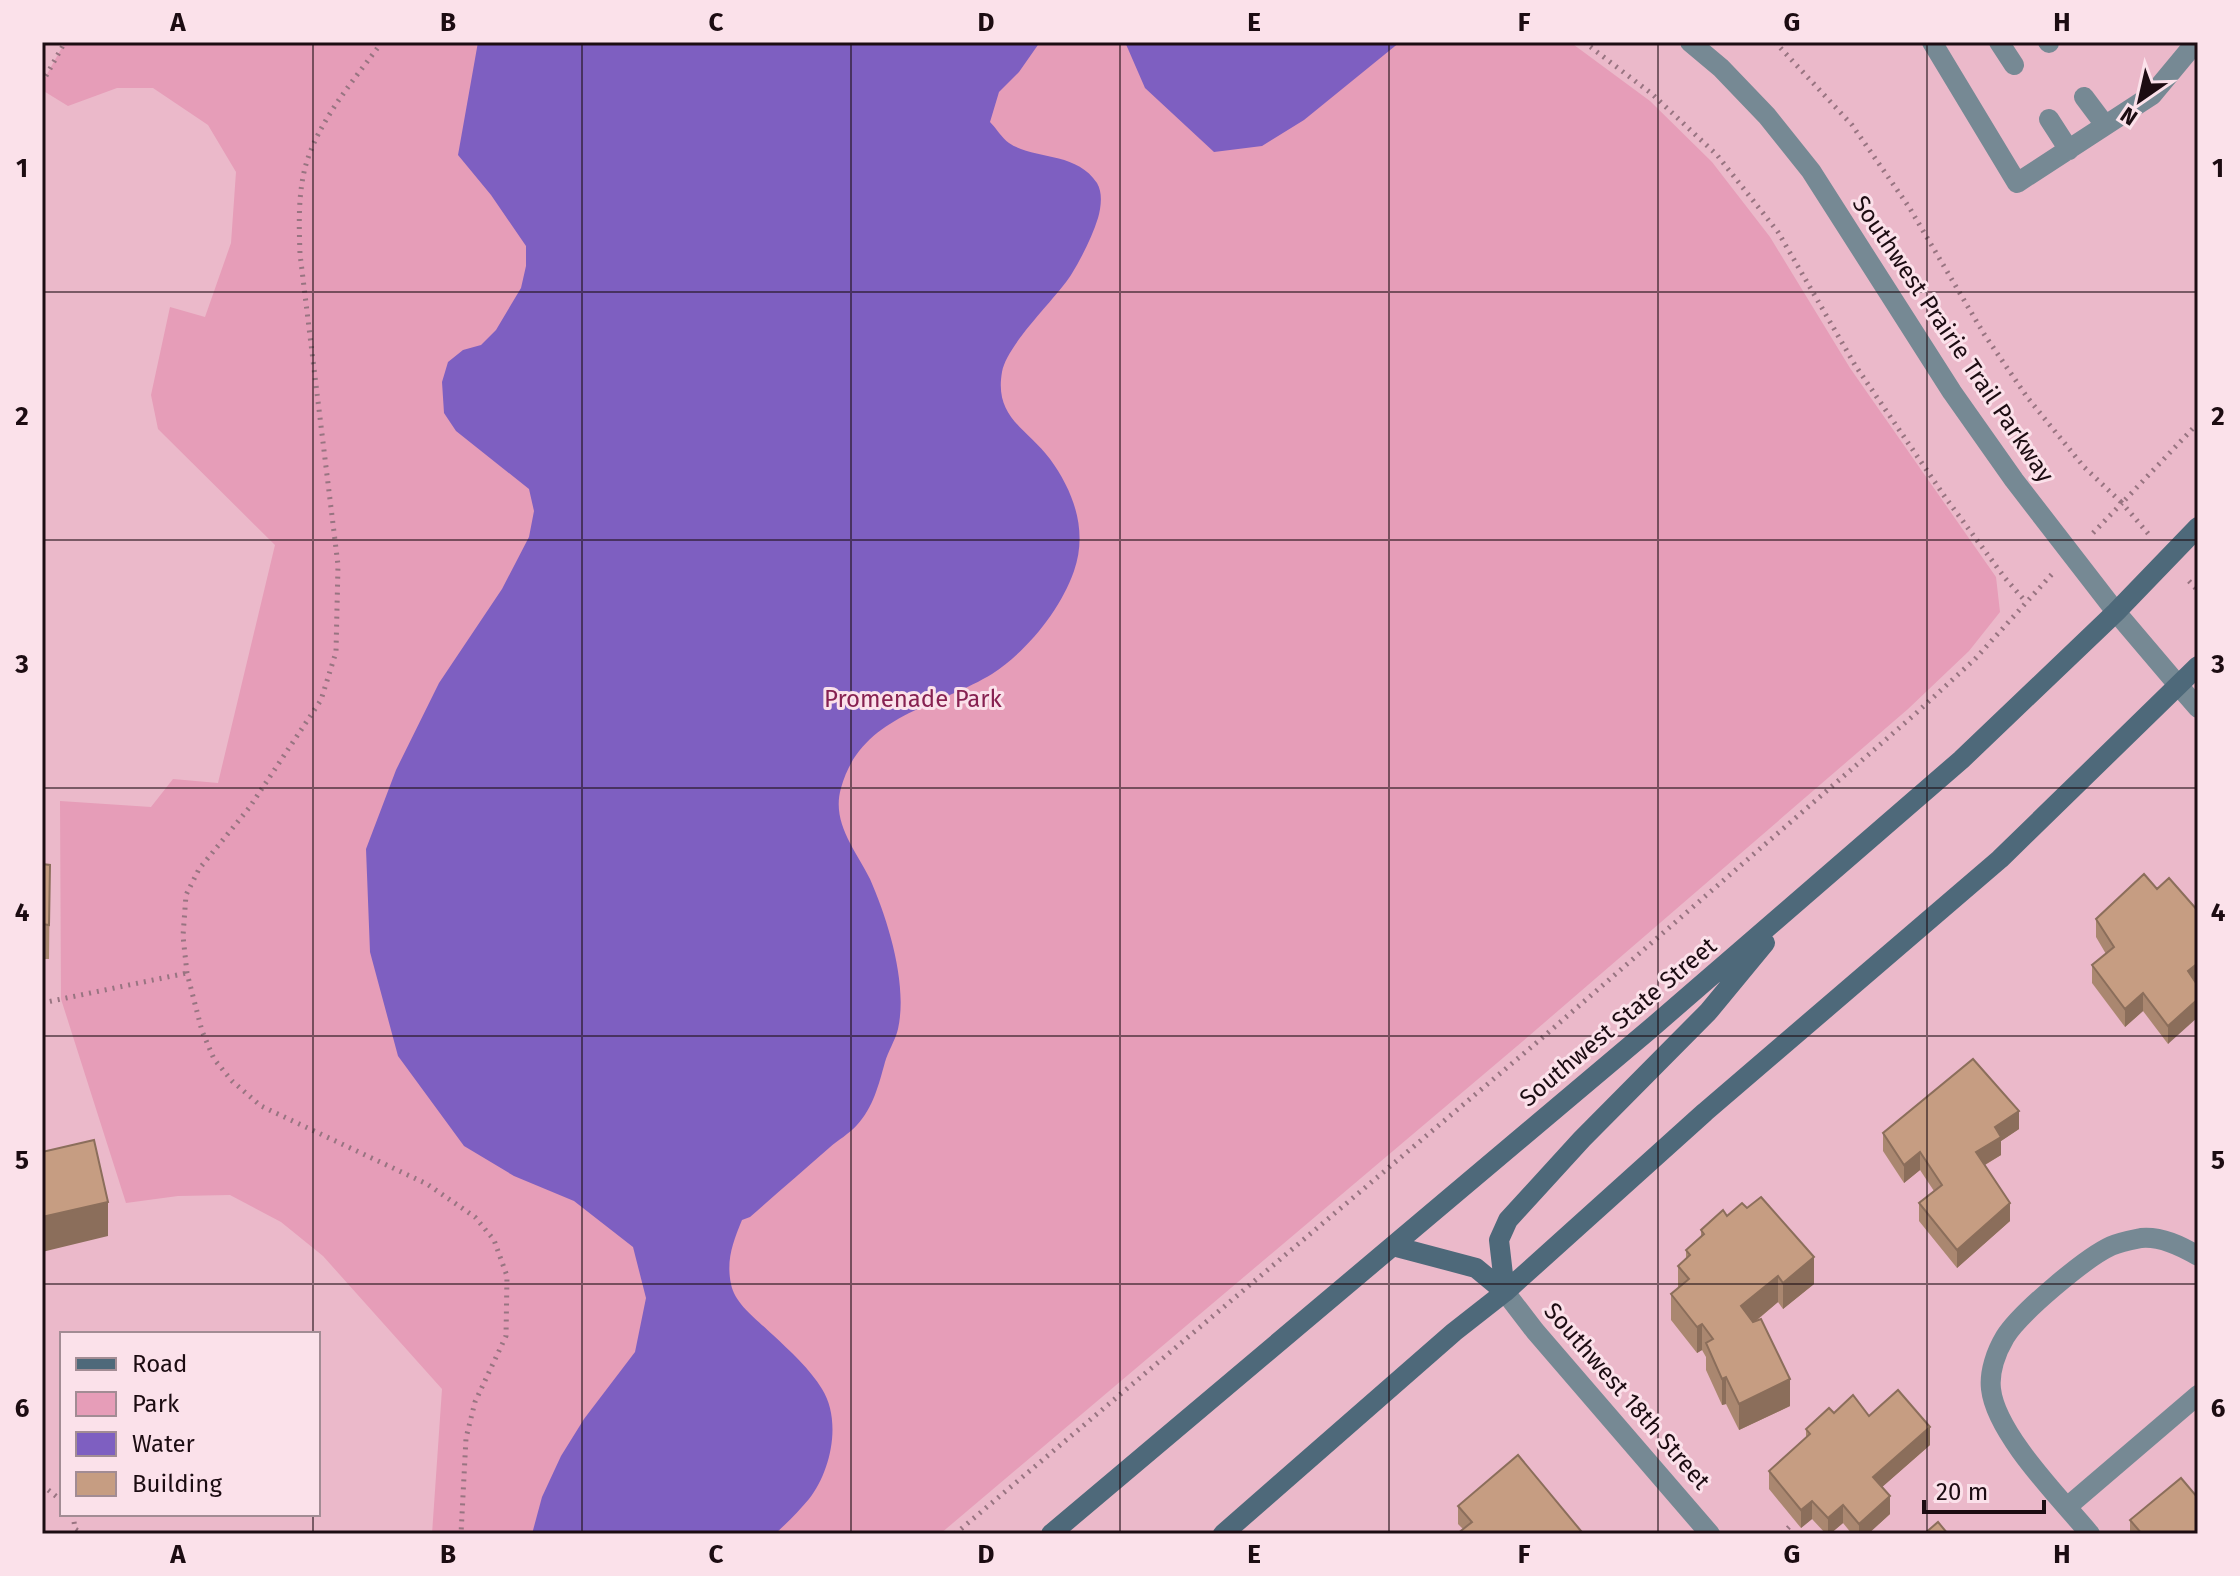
<svg xmlns="http://www.w3.org/2000/svg" width="2240" height="1576" viewBox="0 0 2240 1576" font-family="'Fira Sans',sans-serif">
  <style>
    .green { fill: #e69db8 }
    .water { fill: #7e5fc1 }
    .lines { fill: none; stroke-linecap: round; stroke-linejoin: round }
    .path { stroke: #987481; stroke-width: 5; stroke-dasharray: 2 6; stroke-linecap: butt }
    .service { stroke: #768994; stroke-width: 20 }
    .minor { stroke: #768994; stroke-width: 20 }
    .tertiary { stroke: #768994; stroke-width: 20 }
    .secondary { stroke: #4e697a; stroke-width: 20 }
    .wall { fill: #aa8770 }
    .shaded-wall { fill: #8b6e5b }
    .building { fill: #c69d82; stroke: #8b6e5b; stroke-width: 2 }
    .grid { fill: none; stroke: #1c0c12; stroke-width: 2; stroke-opacity: 0.55 }
    .labels { text-anchor: middle; stroke-width: 6; stroke-linejoin: round; paint-order: stroke }
    .street-label { font-size: 24px; fill: #1c0c12; stroke: #fbe1ea }
    .park-label { font-size: 24px; fill: #872151; stroke: #fbe1ea }
    .neatline { fill: none; stroke: #1c0c12; stroke-width: 3 }
    .grid-label { font-size: 26px; text-anchor: middle; font-weight: bold; fill: #1c0c12 }
  </style>
  <rect width="100%" height="100%" fill="#ebb9ca"/>
  <path class="green" d="M65,42h1505l80,59 62,61 58,75 80,131 146,209 4,35 -31,39 -61,58 -378,326 -590,499h-508l10,-145 -119,-133 -42,-34 -51,-27 -52,1 -52,7 -65,-204 -1,-198 91,6 22,-28 45,4 57,-238 -117,-116 -7,-34 19,-88 35,10 26,-74 5,-71 -28,-47 -55,-37h-36l-49,18 -26,-16v-7z"/>
  <path class="water" d="M478,42h562l-21,30 -20,20 -9,30c6,6 12,16 19,21 25,17 67,8 88,40 6,10 4,24 1,35 -6,19 -16,39 -27,57 -17,26 -64,69 -69,97 -8,46 25,56 48,87 24,33 38,72 24,112 -14,40 -47,80 -82,103 -56,34 -131,41 -151,114 -10,35 15,62 29,91 18,41 38,105 28,150 -3,12 -10,22 -13,33 -6,22 -12,46 -28,63 -8,9 -19,15 -28,23 -26,23 -53,46 -79,69l-8,3c-9,22 -16,40 -11,64 4,21 28,37 42,51 17,16 37,34 49,54 20,32 9,82 -13,110 -10,12 -22,24 -34,35h-243l10,-37 19,-41 23,-37 51,-67 11,-54 -13,-51 -59,-46 -60,-25 -50,-30 -66,-90 -28,-104 -4,-103 30,-79 43,-87 63,-94 27,-52 5,-26 -5,-22 -73,-58 -12,-18 -2,-31 6,-20 15,-12 18,-5 15,-15 25,-42 5,-22v-20l-35,-51 -33,-40z
    M1125,42h275l-96,78 -42,26 -48,6 -69,-64z"/>
  <g class="lines">
    <path class="path" d="M382,42c-28,38 -65,80 -77,126 -7,28 -6,57 -5,86l38,311 -2,87 -15,48 -72,108 -50,61 -13,26 -3,41 4,37 15,58 12,28 18,22 29,25 166,78 48,33 19,23 13,36 -1,60 -31,66 -9,36 -5,96
      M1584,42l68,52 65,61 61,77 77,133 90,132 60,81 21,24
      M1775,42l77,83 57,82 75,127 43,63 57,70 38,36 76,-80
      M42,83l23,-41
      M2093,533l29,-30 29,34
      M2189,581l9,10
      M42,1003l145,-30
      M42,1485l20,16
      M73,1514l2,15 8,5
      M955,1534l580,-490 379,-329 61,-56 77,-85
      M1782,1534l9,-9"/>
    <path class="service" d="M1932,42l85,141 135,-88 44,-53
      M1999,42l15,23
      M2048,42l1,1
      M2084,97l21,28
      M2049,119l20,31
      M2067,1507l131,-112
      M2090,1534c-30,-36 -94,-100 -99,-145 -2,-17 5,-37 14,-52 15,-24 80,-79 106,-91 9,-4 20,-6 30,-8 20,-2 40,8 57,18"/>
    <path class="minor" d="M2178,685l20,23
      M1505,1292l30,39 175,203"/>
    <path class="tertiary" d="M1690,42l31,26 46,48 44,55 141,221 62,88 102,132 62,73"/>
    <path class="secondary" d="M1393,1246l83,22 29,24
      M1505,1292l-6,-52 9,-20 74,-81 126,-127 57,-69
      M1051,1534l598,-504 312,-270 155,-148 82,-85
      M1223,1534l231,-202 51,-40 200,-180 295,-253 198,-193"/>
  </g>
  <path class="wall" d="M42,864l8,1 -1,94h-7z
    M2096,919l102,62 -2,1 -28,62 -25,-33 -18,16 -33,-44v-18l14,-11 -10,-17z
    M2019,1129l-18,12v14l-16,10 25,56 -53,47 -38,-47v-18l15,-12 -14,-21 -16,13 -21,-32v-18z
    M1727,1216l87,68 -31,25 -5,-7 -22,19 34,85 -51,24 -13,-26 -4,1 -16,-35v-13l-4,-7 -5,3 -26,-33v-26l7,-6v-22l8,-7v-9l15,-14v-6z
    M1834,1413l35,3 61,29 -48,42 8,27 -22,20h-16l-9,-11 -13,11h-4l-14,-15 -11,9 -32,-39v-18l37,-33v-9z
    M1458,1506l123,28 -118,-5 -5,-5z
    M2130,1520l68,14h-68z"/>
  <path class="shaded-wall" d="M2198,963v18l-10,8v-18z
    M2143,993v18l-18,16v-18z
    M2198,999v18l-30,27v-18z
    M2019,1111v18l-18,12v14l-25,15v-18l19,-25z
    M1920,1152v18l-16,13v-18z
    M108,1202v34l-66,16v-35z
    M2010,1203v18l-53,47v-18z
    M1814,1257v27l-31,25v-26z
    M1778,1276v26l-37,31v-27z
    M1702,1324v26l-5,3v-26z
    M1726,1377v27l-4,1v-26z
    M1790,1379v27l-51,24v-26z
    M1930,1427v18l-57,50v-18z
    M1890,1496v18l-22,20h-9v-10z
    M1812,1501v18l-11,9v-18z
    M1843,1505v18l-13,11h-2v-16z"/>
  <path class="building" d="M42,864l8,1 -1,60 -7,-1z
    M2144,874l13,15 12,-11 29,33v52l-10,8 10,15v13l-30,27 -25,-33 -18,16 -33,-44 22,-18 -18,-28z
    M1973,1059l46,52 -24,16 6,10 -25,15 34,51 -53,47 -38,-47 23,-18 -22,-33 -16,13 -21,-32z
    M94,1140l14,62 -66,15v-65z
    M1761,1197l53,60 -31,26 -5,-7 -37,30 12,16 8,-3 29,60 -51,25 -13,-27 -4,2 -16,-36 7,-4 -11,-15 -5,3 -26,-33 18,-15 -11,-13 12,-11 -4,-5 18,-16 -3,-4 22,-20 4,6 15,-13 5,5z
    M1898,1390l32,37 -57,50 17,19 -31,28 -16,-19 -15,13 -16,-17 -11,9 -32,-39 41,-37 -4,-5 23,-21 5,5 19,-18 16,21z
    M1518,1455l63,76 -3,3h-121l15,-12 -14,-16z
    M2181,1478l17,20v36h-56l-12,-14z
    M1938,1522l10,12h-24z"/>
  <path class="grid" d="M313,42v1292M582,42v1492M851,42v1492M1120,42v1492M1389,42v1492M1658,42v1492M1927,42v1492M42,292h2156M42,540h2156M42,788h2156M42,1036h2156M42,1284h2156M313,1514v20"/>
  <g class="labels">
    <g class="street-label">
      <text transform="translate(1953 339) rotate(56)" y="8">Southwest Prairie Trail Parkway</text>
      <text transform="translate(1618 1022) rotate(-40)" y="8">Southwest State Street</text>
      <text transform="translate(1627 1396) rotate(49)" y="8">Southwest 18th Street</text>
    </g>
    <g class="park-label">
      <text x="913" y="707">Promenade Park</text>
    </g>
  </g>
  <rect width="2240" height="1576" fill="none" stroke="#fbe1ea" stroke-width="88"/>
  <rect x="60" y="1332" width="260" height="184" fill="#fbe1ea" stroke="#a28c94" stroke-width="2"/>
  <rect x="76" y="1358" width="40" height="12" fill="#4e697a" stroke="#a28c94" stroke-width="2"/>
  <text x="132" y="1372" font-size="24" fill="#1c0c12">Road</text>
  <rect x="76" y="1392" width="40" height="24" fill="#e69db8" stroke="#a28c94" stroke-width="2"/>
  <text x="132" y="1412" font-size="24" fill="#1c0c12">Park</text>
  <rect x="76" y="1432" width="40" height="24" fill="#7e5fc1" stroke="#a28c94" stroke-width="2"/>
  <text x="132" y="1452" font-size="24" fill="#1c0c12">Water</text>
  <rect x="76" y="1472" width="40" height="24" fill="#c69d82" stroke="#a28c94" stroke-width="2"/>
  <text x="132" y="1492" font-size="24" fill="#1c0c12">Building</text>
  <g transform="translate(2140 100) rotate(214)" stroke="#fbe1ea" stroke-width="6" paint-order="stroke">
  <path d="M0-6L14 30L0 20L-14 30Z" fill="#1c0c12"/>
  <text y="-12" font-size="22" font-weight="bold" text-anchor="middle" fill="#1c0c12">N</text>
  </g>
  <path d="M1924 1500v12h120v-12" fill="none" stroke="#1c0c12" stroke-width="4"/>
  <text x="1936" y="1500" font-size="24" fill="#1c0c12" stroke="#fbe1ea" stroke-width="6" paint-order="stroke">20 m</text>
  <rect x="44" y="44" width="2152" height="1488" class="neatline"/>
  <g class="grid-label">
    <text x="178" y="31">A</text>
    <text x="448" y="31">B</text>
    <text x="716" y="31">C</text>
    <text x="986" y="31">D</text>
    <text x="1254" y="31">E</text>
    <text x="1524" y="31">F</text>
    <text x="1792" y="31">G</text>
    <text x="2062" y="31">H</text>
    <text x="22" y="177">1</text>
    <text x="2218" y="177">1</text>
    <text x="22" y="425">2</text>
    <text x="2218" y="425">2</text>
    <text x="22" y="673">3</text>
    <text x="2218" y="673">3</text>
    <text x="22" y="921">4</text>
    <text x="2218" y="921">4</text>
    <text x="22" y="1169">5</text>
    <text x="2218" y="1169">5</text>
    <text x="22" y="1417">6</text>
    <text x="2218" y="1417">6</text>
    <text x="178" y="1563">A</text>
    <text x="448" y="1563">B</text>
    <text x="716" y="1563">C</text>
    <text x="986" y="1563">D</text>
    <text x="1254" y="1563">E</text>
    <text x="1524" y="1563">F</text>
    <text x="1792" y="1563">G</text>
    <text x="2062" y="1563">H</text>
  </g>
</svg>
